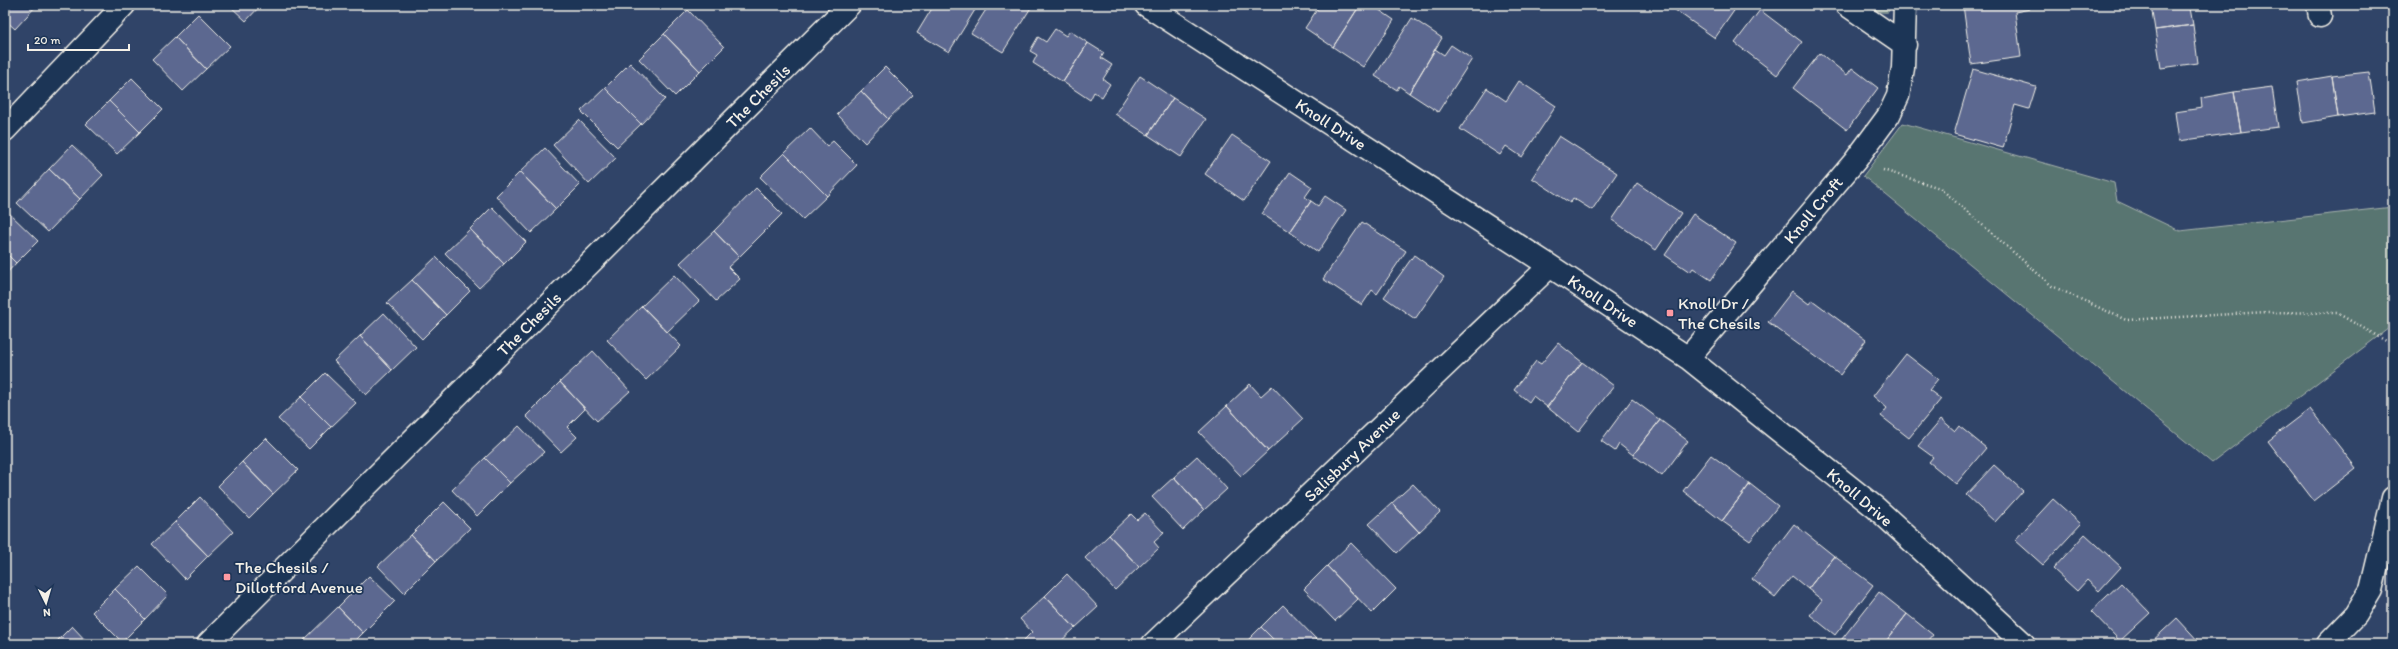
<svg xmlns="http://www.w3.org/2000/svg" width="2398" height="649" viewBox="0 0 2398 649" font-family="Itim,sans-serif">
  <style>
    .green { fill: #587471; stroke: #a6b2ac }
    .building { fill: #5b6890; stroke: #f4f1e8 }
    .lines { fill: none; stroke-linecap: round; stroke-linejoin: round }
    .street-casing { stroke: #f4f1e8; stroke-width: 25 }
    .secondary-casing { stroke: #f4f1e8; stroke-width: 25 }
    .path { stroke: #f4f1e8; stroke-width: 2.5; stroke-dasharray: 1 3; stroke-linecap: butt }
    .street { stroke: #1d3557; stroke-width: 22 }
    .secondary { stroke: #1d3557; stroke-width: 22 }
    .poi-dot { fill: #ff9aa2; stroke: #1d3557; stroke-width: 1.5 }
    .labels { text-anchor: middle; stroke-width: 3.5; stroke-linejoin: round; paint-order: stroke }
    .street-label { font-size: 17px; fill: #f4f1e8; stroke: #1d3557 }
    .poi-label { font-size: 17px; fill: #f4f1e8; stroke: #1d3557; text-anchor: start }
  </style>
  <rect width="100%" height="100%" fill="#304468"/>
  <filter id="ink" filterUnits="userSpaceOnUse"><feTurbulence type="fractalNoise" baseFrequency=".025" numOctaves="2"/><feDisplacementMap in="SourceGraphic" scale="8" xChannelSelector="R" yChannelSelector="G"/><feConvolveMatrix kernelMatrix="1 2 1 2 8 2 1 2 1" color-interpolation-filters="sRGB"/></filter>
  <g filter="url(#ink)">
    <path class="green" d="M1869,5h23l-4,7c-9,1 -13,-2 -19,-7z
      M1903,123l211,60 3,18 63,30 213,-24v118l-181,138 -349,-287z"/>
    <path class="building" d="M5,5h32l-22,24 -10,-9z
      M229,5h32l-15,16z
      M934,5l8,2 36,-2 -29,47 -32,-19z
      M989,5l43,1 -29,46 -32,-19z
      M1320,5h40l-27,42 -28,-19z
      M1360,5h12l22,15 -31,47 -30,-20z
      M1668,5h70l-23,33z
      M1963,5h67v4l-15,3 6,45 -50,7z
      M2151,5h55l-16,3 3,17 -38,5z
      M688,10l36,37 -24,24 -36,-37z
      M1760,10l42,32 -25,33 -42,-32z
      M198,14l32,32 -24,23 -31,-32z
      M1412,18l30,20 -33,55 -10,-7 -2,4 -22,-14z
      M2193,25l5,38 -37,5 -6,-38z
      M1055,29l11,7 4,-5 18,12 -25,39 -30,-19 4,-8 -7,-4 8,-14 8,5z
      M664,34l36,37 -25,25 -36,-37z
      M175,37l31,32 -23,22 -31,-32z
      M1088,43l16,10 -3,5 11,7 -9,14 7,5 -8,13 -8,-5 -4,8 -27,-18z
      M1451,45l21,14 -34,53 -29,-19 26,-44 9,6z
      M1820,53l27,22 5,-7 26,20 -31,42 -54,-42z
      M630,63l35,36 -24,25 -36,-36z
      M885,67l28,28 -25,24 -27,-28z
      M1973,69l63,18 -7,22 -14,-4 -12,43 -49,-14z
      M2369,72l6,40 -37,5 -6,-41z
      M1140,76l33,22 -25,37 -33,-21z
      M2332,76l6,41 -35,6 -6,-41z
      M132,78l31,31 -23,23 -31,-31z
      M1519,81l37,25 -34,51 -16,-11 -6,9 -40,-26 27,-41 19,13z
      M2272,87l6,40 -37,5 -7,-40z
      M605,88l36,36 -24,23 -36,-36z
      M861,91l27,28 -23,24 -28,-29z
      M2234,92l7,40 -62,9 -4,-29 27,-4 -1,-10z
      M1173,98l33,21 -25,38 -33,-22z
      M109,101l31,31 -23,22 -31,-30z
      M579,120l37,38 -27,26 -36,-39z
      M810,128l17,18 6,-5 24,24 -30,31 -43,-43z
      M1232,135l39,26 -27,40 -39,-27z
      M1559,136l58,37 -25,37 -19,-12 -3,5 -38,-25z
      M72,145l31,30 -23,24 -31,-30z
      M545,148l35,37 -24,24 -36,-37z
      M784,153l43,43 -24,23 -43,-42z
      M49,169l31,30 -32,33 -31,-29z
      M520,172l36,37 -25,24 -35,-37z
      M1290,172l22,15 -7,10 6,4 -21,31 -28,-18z
      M1637,183l44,30 -25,37 -44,-30z
      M756,188l26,26 -43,43 -25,-26z
      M1325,196l21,14 -28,42 -28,-20 21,-31 7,5z
      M492,207l34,35 -22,22 -34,-35z
      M6,210l32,31 -22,22 -11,-11z
      M1693,214l43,29 -25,37 -18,-12 -3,4 -25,-17z
      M1362,222l44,29 -29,43 -5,-4 -10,15 -39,-26z
      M470,229l34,35 -25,24 -34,-35z
      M714,231l25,26 -11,10 12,12 -24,22 -36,-38z
      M5,252l11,11 -11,12z
      M1414,255l30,22 -29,42 -31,-22z
      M436,257l34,34 -24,24 -34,-35z
      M674,275l25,26 -32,31 -25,-26z
      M412,280l34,35 -24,24 -35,-36z
      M1792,291l17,13 3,-4 54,40 -26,35 -72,-53z
      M642,306l39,40 -35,34 -39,-40z
      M384,313l32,34 -24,23 -32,-34z
      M360,336l32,34 -26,25 -32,-34z
      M1558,343l24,19 -35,45 -14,-11 -4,6 -15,-12 22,-29 5,3z
      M593,351l37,40 -33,30 -37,-39z
      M1906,354l32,25 -9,11 12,9 -32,39 -28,-22 6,-8 -14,-12z
      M1582,362l32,24 -36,46 -31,-25z
      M325,373l31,30 -25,24 -30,-30z
      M560,382l25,27 -18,18 10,10 -16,15 -35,-36z
      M1250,384l11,12 11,-10 31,33 -35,32 -41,-45z
      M301,397l30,30 -22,22 -31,-30z
      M1632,399l28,21 -27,35 -14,-11 -4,7 -14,-10z
      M1227,406l41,45 -27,25 -42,-44z
      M2310,409l46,59 -42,33 -46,-60z
      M1941,419l14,12 4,-5 27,22 -30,36 -27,-22 4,-5 -15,-11z
      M1660,420l28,21 -26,35 -29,-21z
      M519,426l25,26 -34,31 -25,-25z
      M266,438l32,32 -25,24 -31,-32z
      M1711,455l39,29 -28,37 -39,-30z
      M1197,456l30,33 -23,21 -30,-33z
      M485,458l25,25 -33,33 -25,-26z
      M242,462l31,32 -24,24 -31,-32z
      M1994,465l29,26 -28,31 -29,-27z
      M1174,477l30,33 -21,20 -31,-33z
      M1413,484l27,28 -21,20 -27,-29z
      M1750,484l28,22 -28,35 -28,-20z
      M200,497l33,35 -25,24 -33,-34z
      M2053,499l28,25 -38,41 -28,-25z
      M444,502l26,26 -34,33 -25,-26z
      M1392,503l27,29 -22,21 -28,-29z
      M1145,513l19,20 -10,9 5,6 -20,19 -30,-32 22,-21 6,6z
      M175,522l33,34 -23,23 -33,-35z
      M1794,524l40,32 -26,33 -16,-13 -17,21 -23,-18z
      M2085,534l36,33 -22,24 -12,-11 -10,11 -24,-22z
      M411,535l25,26 -32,32 -26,-27z
      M1109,535l30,32 -24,23 -30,-32z
      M1351,543l45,46 -24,24 -45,-47z
      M1834,556l39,29 -38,50 -25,-20 12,-15 -14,-11z
      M139,566l29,29 -23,24 -30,-30z
      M1327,566l31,33 -23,22 -31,-32z
      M1067,574l31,33 -23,21 -30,-32z
      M369,576l26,25 -32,32 -25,-26z
      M2121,583l29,30 -30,28 -29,-30z
      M115,589l30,30 -23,23 -30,-30z
      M1879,592l28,22 -23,30h-46z
      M1045,596l30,32 -17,16h-31l-3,-4 8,-8 -12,-13z
      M1283,605l34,35 -5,4h-34l-17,-17z
      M338,607l25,26 -11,11h-46l-3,-3z
      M1907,614l26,21 -7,9h-42z
      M2177,618l24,26h-52z
      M72,626l17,18h-35z
      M1261,627l17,17h-34z
      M1006,638l5,6h-13z"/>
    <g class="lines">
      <g class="street-casing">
        <path id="street" d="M1146,5l404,261 138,92 188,150 148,136
          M1847,5l58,40
          M2318,5l2,11
          M5,130l119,-125
          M1688,358l167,-197 34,-46 9,-19 5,-28 2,-63
          M1153,644l397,-378
          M2328,644l28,-29 15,-25 22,-92"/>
      </g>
      <g class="secondary-casing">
        <path id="secondary" d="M208,644l641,-639"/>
      </g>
      <path class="path" d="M1883,170l57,18 112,98 74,34 141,-8 70,1 56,32"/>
      <use href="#street" class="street"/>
      <use href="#secondary" class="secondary"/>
    </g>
  </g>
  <g class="poi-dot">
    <rect x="1666" y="309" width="8" height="8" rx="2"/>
    <rect x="223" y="573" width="8" height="8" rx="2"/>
  </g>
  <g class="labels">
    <g class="street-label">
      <text transform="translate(758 96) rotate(-45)" y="6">The Chesils</text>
      <text transform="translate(1331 124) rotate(33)" y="6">Knoll Drive</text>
      <text transform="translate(1813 210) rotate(-50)" y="6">Knoll Croft</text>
      <text transform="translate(1603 301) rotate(34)" y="6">Knoll Drive</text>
      <text transform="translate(529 324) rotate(-45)" y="6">The Chesils</text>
      <text transform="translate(1352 455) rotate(-44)" y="6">Salisbury Avenue</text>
      <text transform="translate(1860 497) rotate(40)" y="6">Knoll Drive</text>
    </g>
    <g class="poi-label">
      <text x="1678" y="309">Knoll Dr /<tspan x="1678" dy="20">The Chesils</tspan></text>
      <text x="235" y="573">The Chesils /<tspan x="235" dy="20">Dillotford Avenue</tspan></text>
    </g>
  </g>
  <rect width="2398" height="649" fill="none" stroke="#1d3557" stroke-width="20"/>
  <rect x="10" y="10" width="2378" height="629" fill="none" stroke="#f4f1e8" stroke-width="1.5" filter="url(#ink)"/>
  <g transform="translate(46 603) rotate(175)" stroke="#1d3557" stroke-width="3" paint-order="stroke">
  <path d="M0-3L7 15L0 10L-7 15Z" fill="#f4f1e8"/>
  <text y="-6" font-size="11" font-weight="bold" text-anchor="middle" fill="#f4f1e8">N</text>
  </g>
  <path d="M28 44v6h101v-6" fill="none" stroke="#f4f1e8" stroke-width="2"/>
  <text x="34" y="44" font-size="12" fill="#f4f1e8" stroke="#1d3557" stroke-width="3" paint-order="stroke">20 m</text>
</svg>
